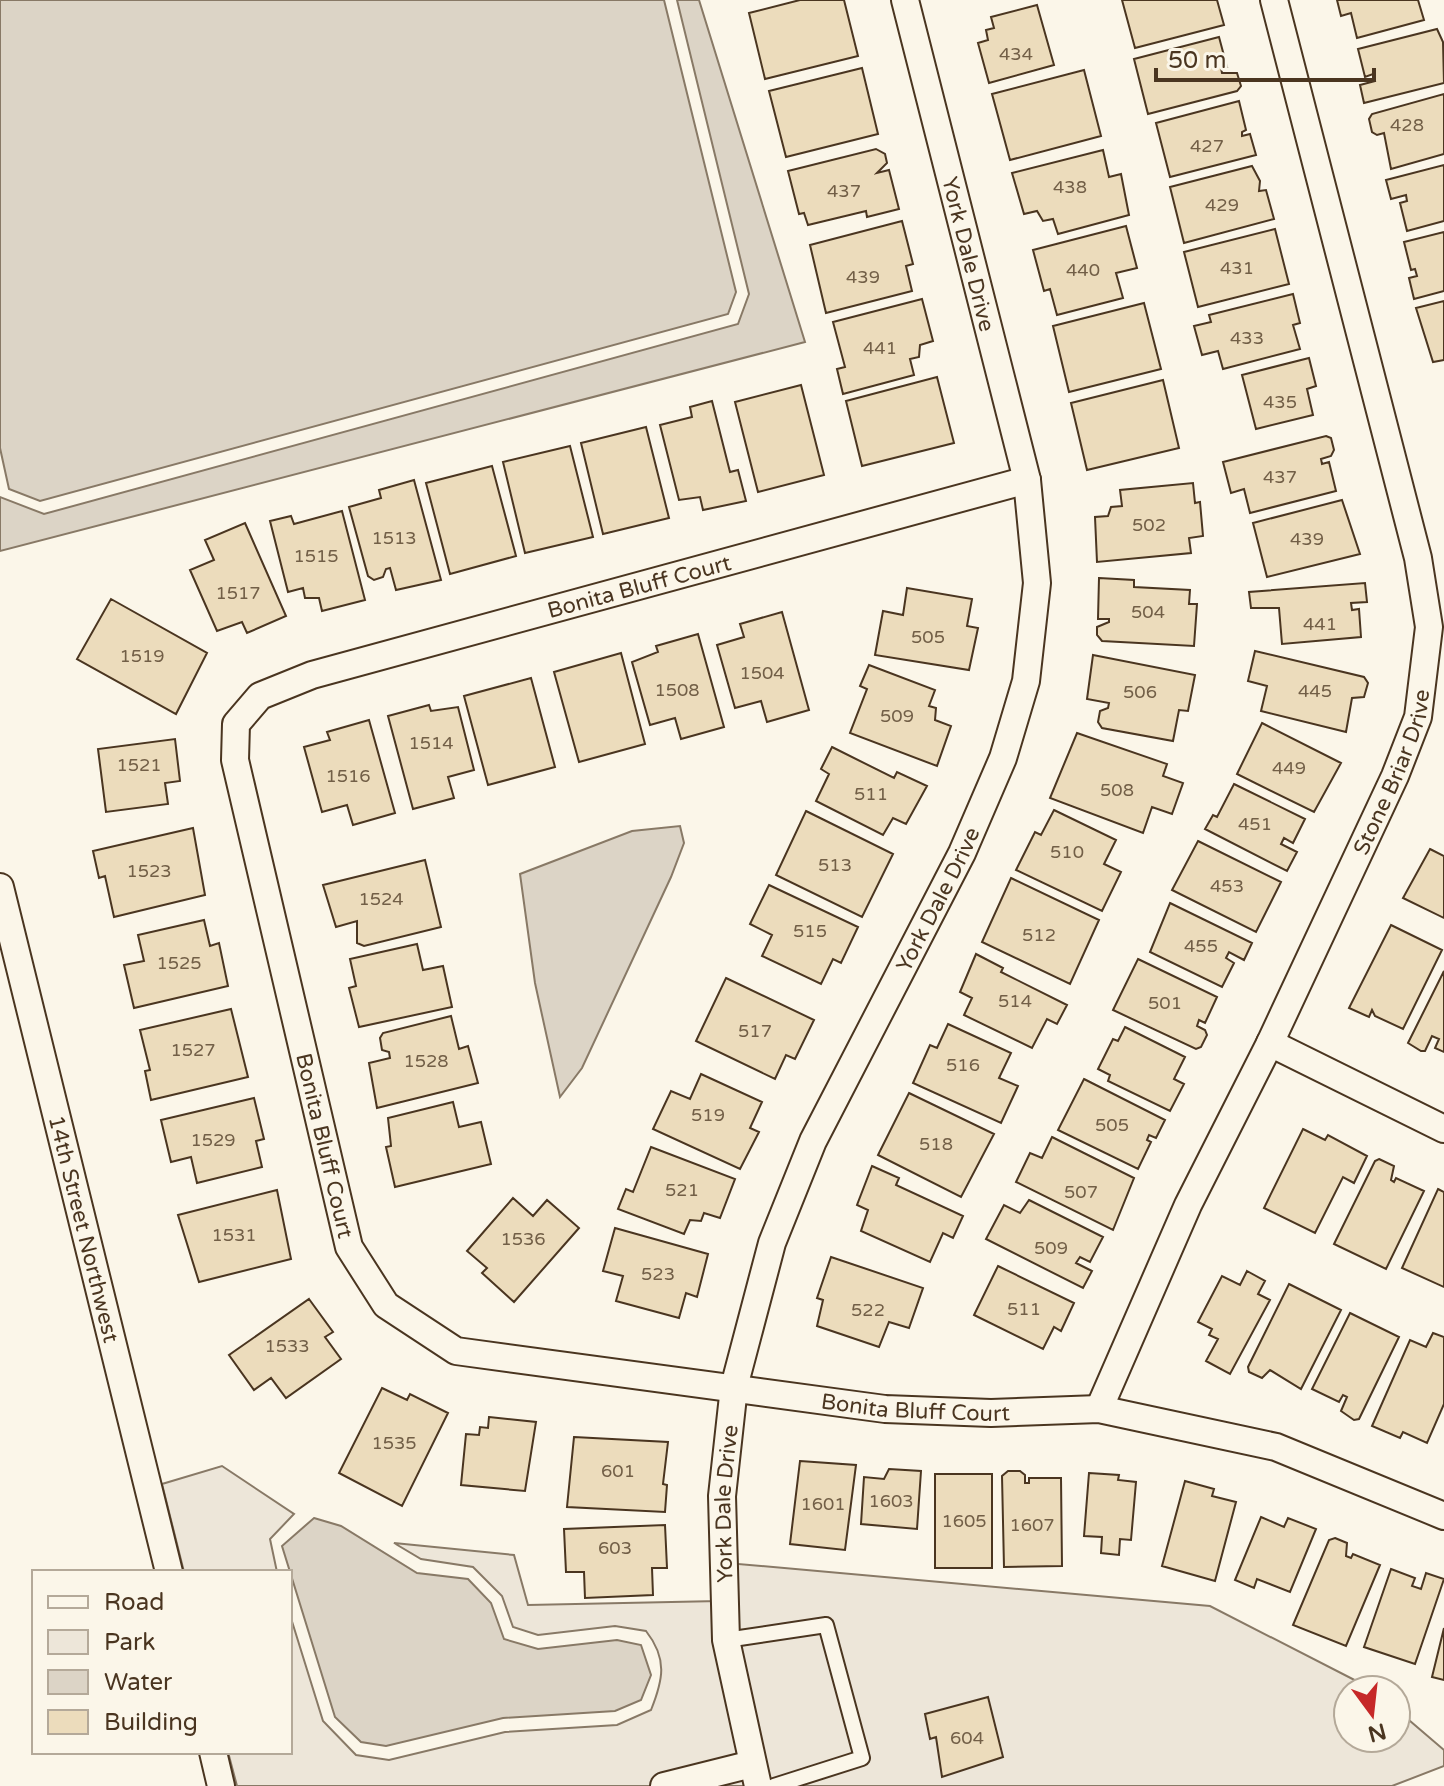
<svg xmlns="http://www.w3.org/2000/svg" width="1444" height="1786" viewBox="0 0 1444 1786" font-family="'Varela Round',sans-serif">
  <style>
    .green { fill: #ede6d9; stroke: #887966; stroke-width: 2 }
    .water { fill: #dcd4c6; stroke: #887966; stroke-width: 2 }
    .building { fill: #ecdcbc; stroke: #4a3520; stroke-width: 2 }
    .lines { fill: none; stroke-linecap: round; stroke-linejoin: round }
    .service-casing { stroke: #4a3520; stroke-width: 18 }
    .minor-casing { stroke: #4a3520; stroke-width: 30 }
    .service { stroke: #fbf6e9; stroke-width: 14 }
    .minor { stroke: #fbf6e9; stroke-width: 26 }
    .labels { text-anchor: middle; stroke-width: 6; stroke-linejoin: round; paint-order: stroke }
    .number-label { font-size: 18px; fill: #725f47 }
    .street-label { font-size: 22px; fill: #4a3520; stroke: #fbf6e9 }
  </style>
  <rect width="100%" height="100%" fill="#fbf6e9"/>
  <path class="green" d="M222,1466l72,48 -24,25 7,33h-93l-22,-88z
    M394,1543l120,12 14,50 191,-4 8,-38 483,43 164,84h-26v48h48v-29l48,41v16l-52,20h-1155l-9,-34h62v-137l33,106 33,34 33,5 116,-28 112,-7 34,-15c12,-30 17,-51 -5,-79l-31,-5 -77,9 -25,-8 -11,-31 -29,-29 -52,-8z"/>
  <path class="water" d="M0,0h664l72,292 -8,22 -688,187 -31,-12 -9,-41z
    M677,0h22l106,342 -805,209v-54l44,17 694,-190 11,-30z
    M680,826l4,17 -13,34 -89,191 -22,29 -25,-114 -15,-109 112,-43z
    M314,1518l27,8 76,47 51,6 23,24 13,36 34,10 79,-9 24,5 10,30 -10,25 -26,11 -112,7 -117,28 -25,-4 -26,-25 -53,-171z"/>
  <path class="building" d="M800,0h44l14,56 -93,23 -16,-66z
    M1122,0h95l7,25 -89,23z
    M1337,0h81l6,20 -67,18 -6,-25 -10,3z
    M1037,5l17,60 -65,18 -11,-40 10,-3 -2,-10 8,-2 -3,-11z
    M1437,29l6,13 1,41 -80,20 -4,-18 15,-4 -2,-7 -8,3 -7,-28z
    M1219,37l8,30 -6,1 1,5h15l4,13 -4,5 -89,23 -14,-55z
    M862,68l16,66 -92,23 -17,-66z
    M1084,70l17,66 -91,24 -18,-66z
    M1444,94v60l-53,15 -7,-36 -7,2 -5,-3 -3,-13 3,-5z
    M1239,101l7,29 -4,2v4l8,-2 6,21 -86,22 -14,-54z
    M876,149l9,5 2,9 -10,10 12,-3 10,39 -32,8 -1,-6 -58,14 -4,-12 -5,1 -11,-43z
    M1103,150l6,27 12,-3 8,41 -71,19 -5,-15 -10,2 -6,-10 -13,3 -12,-41z
    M1444,165v56l-37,10 -7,-28 7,-2 -1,-6 -15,4 -5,-19z
    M1252,166l8,15 -1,10 7,-1 8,29 -90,24 -14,-56z
    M902,221l11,43 -7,2 6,25 -86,22 -16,-68z
    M1126,226l11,42 -21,5 7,25 -66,17 -7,-26 -6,2 -11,-41z
    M1275,229l14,55 -91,23 -14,-55z
    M1444,232v59l-30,8 -5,-21 8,-2 -2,-7 -4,1 -7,-28z
    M1293,294l7,29 -7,2 7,24 -77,20 -5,-18 -16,4 -8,-29 17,-4 -2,-7z
    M922,299l11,42 -13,4 -1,12 -9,2 4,16 -71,19 -6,-25 8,-2 -12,-45z
    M1444,301v59l-11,2 -17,-54z
    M1144,303l17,66 -92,23 -16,-66z
    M1309,358l7,28 -9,3 6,26 -57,14 -14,-54z
    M937,377l17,66 -92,23 -16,-65z
    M1163,380l16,68 -92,22 -16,-67z
    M801,385l23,90 -66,17 -23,-90z
    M712,401l18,71 8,-2 8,31 -43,9 -3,-13 -21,3 -19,-75 32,-8 -2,-10z
    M646,427l23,91 -66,16 -22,-91z
    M1326,436l5,2 3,12 -3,6 -10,3 1,5 7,-2 7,29 -86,22 -6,-24 -13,4 -8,-31z
    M570,446l23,91 -68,16 -22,-91z
    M492,466l24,90 -66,18 -24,-91z
    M414,480l27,100 -45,10 -6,-22 -4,1 -3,8 -9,3 -6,-4 -19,-69 32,-9 -2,-8z
    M1193,483l2,20 5,-1 3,34 -14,2 2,15 -94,9 -2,-45 13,-1 3,-9 11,-1 -2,-16z
    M1342,500l18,54 -93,23 -14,-54z
    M342,511l23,89 -43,11 -3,-13h-14l-2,-10 -15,4 -18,-71 21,-5 3,8z
    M245,523l41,93 -39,17 -5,-11 -25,9 -27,-61 24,-10 -9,-20z
    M1099,578l35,2v7l56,3 -1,14h8l-3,42 -92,-5 -5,-6v-8l12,-5v-3h-11z
    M1365,583l2,19 -16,1 1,7 7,-1 2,28 -79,7 -3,-36h-28l-2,-16z
    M907,588l65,11 -5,27 11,2 -9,42 -94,-15 8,-44 20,4z
    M111,599l96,54 -31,61 -99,-55z
    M782,612l27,98 -42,12 -6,-21 -26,7 -18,-63 27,-8 -4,-13z
    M698,634l26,93 -43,12 -6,-21 -25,7 -18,-63 26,-10 -2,-6z
    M1255,651l109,26 4,6 -4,14 -12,1 -6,34 -85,-21 6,-25 -19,-5z
    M621,653l24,91 -66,18 -25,-90z
    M1093,655l102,20 -7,36 -9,-1 -6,31 -71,-13 -4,-6 2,-11 8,-3 1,-5 -22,-4z
    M869,665l66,25 -6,16 7,2 -1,12 16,6 -14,40 -87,-33 17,-44 -7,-3z
    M531,678l24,89 -67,18 -24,-89z
    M429,705l2,6 27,-4 16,63 -26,7 6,21 -41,11 -25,-93z
    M369,720l26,93 -42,12 -6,-20 -25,7 -18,-65 26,-7 -3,-8z
    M1262,723l79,40 -27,49 -77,-38z
    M1077,733l90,31 -4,12 20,7 -11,31 -20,-7 -9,26 -93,-35z
    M175,739l5,42 -15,2 3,21 -62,8 -8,-63z
    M832,747l62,31 3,-6 30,14 -21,38 -13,-6 -10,17 -67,-34 13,-27 -8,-5z
    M1234,784l71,35 -12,24 -9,-5 -3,6 16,8 -10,19 -82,-42 8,-14 4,2z
    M1054,810l62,30 -12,24 17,8 -19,39 -86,-41 19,-38 6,3z
    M806,811l87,43 -31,63 -86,-42z
    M193,828l12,67 -91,22 -9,-41 -6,2 -6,-27z
    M1198,841l83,41 -25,50 -84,-42z
    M1430,849l14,7v62l-41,-20z
    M425,860l16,67 -77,19 -7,-3v-22l-21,6 -13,-42z
    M1011,878l88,42 -29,64 -88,-42z
    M769,885l89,42 -17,36 -8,-4 -12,25 -59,-28 10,-21 -22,-11z
    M1170,903l82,40 -8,17 -15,-8 -3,6 8,5 -12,24 -72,-35z
    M204,920l6,26 9,-3 9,43 -94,22 -10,-43 20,-4 -6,-26z
    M1391,925l51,25 -39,79 -28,-13 -3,-6 -3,7 -20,-9z
    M417,944l6,26 20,-4 9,41 -93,20 -10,-39 7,-2 -6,-27z
    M976,954l27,14 -2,4 66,33 -10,19 -10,-5 -15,29 -68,-33 8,-17 -12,-6z
    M1138,959l79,38 -12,26 -6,-3 -2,6 8,4 2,5 -6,12 -5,2 -83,-39z
    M1444,971v81l-9,-4 4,-9 -7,-3 -7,15h-4l-13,-8z
    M726,978l88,42 -19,39 -9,-4 -11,24 -79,-38z
    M231,1009l17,68 -97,23 -6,-29 5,-1 -10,-40z
    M451,1016l8,33 9,-3 10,37 -101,25 -8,-45 21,-5 -1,-6 -7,-2 -2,-12 3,-5z
    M948,1024l63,29 -12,25 19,8 -17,37 -88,-40 17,-38 7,3z
    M1125,1027l60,30 -11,22 10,5 -14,27 -62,-30 2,-6 -12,-6 15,-30 5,2z
    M701,1074l61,28 -12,26 9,4 -19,37 -87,-40 18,-38 19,8z
    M1084,1079l81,41 -9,18 -7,-3 -2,5 4,2 -13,27 -80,-39z
    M909,1093l85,41 -33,63 -83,-42z
    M254,1098l10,41 -8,2 6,26 -65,16 -6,-26 -20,5 -10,-42z
    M453,1102l6,25 22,-5 10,42 -96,23 -9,-40 5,-1 -3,-28z
    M1303,1129l22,11 3,-5 39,21 -13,27 -11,-6 -28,56 -51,-25z
    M1052,1137l82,41 -21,52 -97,-48 14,-29 12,5z
    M651,1147l84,32 -15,39 -16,-5 -3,8 -11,-1 -6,14 -66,-25 8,-20 7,3z
    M1379,1159l15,7 -3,14 3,2 2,-4 28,13 -38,78 -52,-25 41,-83z
    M872,1166l27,12 -3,7 67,31 -10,22 -10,-5 -13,29 -69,-31 7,-21 -11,-5z
    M1438,1189l6,3v95l-42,-19z
    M277,1190l14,69 -92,23 -21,-67z
    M513,1198l20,18 14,-16 32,28 -65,74 -32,-29 5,-5 -20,-17z
    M1029,1200l74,37 -13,25 -10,-5 -4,6 16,8 -9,17 -97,-49 18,-34 16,8z
    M615,1228l93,26 -11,43 -11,-4 -7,25 -63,-17 7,-25 -20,-5z
    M831,1257l92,31 -14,40 -20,-6 -10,25 -62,-21 6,-26 -6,-2z
    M998,1266l76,37 -13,28 -7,-4 -11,22 -69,-34z
    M1247,1271l18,10 -7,13 12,6 -40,74 -24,-13 12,-22 -9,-4 3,-6 -14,-7 24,-46 18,9z
    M1289,1284l52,26 -40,79 -31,-19 -8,8 -13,-6 -1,-5z
    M309,1299l24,33 -8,5 16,22 -55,39 -15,-20 -17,12 -25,-35z
    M1350,1313l49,24 -40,82 -5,1 -13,-9 6,-14 -4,-2 -4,7 -27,-13z
    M1433,1333l11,4v67l-17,39 -24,-11 -3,6 -28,-12 38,-86 16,7z
    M382,1388l25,12 3,-6 38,19 -46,93 -63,-33z
    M489,1417l47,5 -11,69 -64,-6 5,-51 13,1 1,-8 8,1z
    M574,1437l94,5 -5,42 4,1 -2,27 -98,-5z
    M800,1461l56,4 -11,85 -55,-6z
    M889,1469l32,2 -4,58 -56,-5 3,-47 20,2z
    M1008,1471h12l5,4v8h4v-5h32l1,88 -58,1 -2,-91z
    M1089,1473l30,2 -1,5 18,2 -5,58 -11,-1 -1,16 -18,-2 1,-16 -18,-1z
    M935,1474h57v94h-57z
    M1185,1481l29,8 -2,7 24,6 -21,79 -53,-15z
    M1261,1517l23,10 4,-9 28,11 -26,63 -33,-13 -3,9 -19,-8z
    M665,1525l2,43h-15l1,27 -68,3 -1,-26h-18l-2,-43z
    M1335,1538l12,5 -1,13 5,2 2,-4 27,11 -34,81 -53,-21 36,-85z
    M1391,1569l24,9 -3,8 9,3 5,-16 18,6 -29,85 -51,-17z
    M1444,1628v52l-12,-3z
    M988,1697l15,60 -61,20 -6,-40 -6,2 -5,-25z"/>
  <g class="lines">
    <g class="service-casing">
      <path id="service" d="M726,1640l100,-15 36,133 -88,28"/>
    </g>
    <g class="minor-casing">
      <g id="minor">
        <path id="s1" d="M1027,480l-715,195 -52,21 -24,28 -1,36 114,487 37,58 70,46 429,58 106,4 108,-4 177,38 168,69"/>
        <path id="s2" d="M0,887l169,685"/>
        <path d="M1270,1043l174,86"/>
        <path id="s3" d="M1099,1409l89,-204 82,-162 125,-267 23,-59 11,-90 -11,-69 -144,-558"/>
        <path d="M213,1752l8,34"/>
        <path d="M664,1786l88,-22"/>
        <path id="s4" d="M758,1786l-32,-146 -4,-144 12,-109 38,-144 41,-102 149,-288 41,-95 23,-77 11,-98 -10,-103 -122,-480"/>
      </g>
    </g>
    <use href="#service" class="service"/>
    <use href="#minor" class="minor"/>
  </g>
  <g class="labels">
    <g class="number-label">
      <text x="1016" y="60">434</text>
      <text x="1407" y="131">428</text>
      <text x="1207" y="152">427</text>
      <text x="1070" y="193">438</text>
      <text x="844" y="197">437</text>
      <text x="1222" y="211">429</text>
      <text x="1237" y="274">431</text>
      <text x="1083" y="276">440</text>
      <text x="863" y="283">439</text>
      <text x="1247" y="344">433</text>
      <text x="880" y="354">441</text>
      <text x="1280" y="408">435</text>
      <text x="1280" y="483">437</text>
      <text x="1149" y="531">502</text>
      <text x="394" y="544">1513</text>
      <text x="1307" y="545">439</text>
      <text x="316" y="562">1515</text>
      <text x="238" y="599">1517</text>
      <text x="1148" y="618">504</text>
      <text x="1320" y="630">441</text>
      <text x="928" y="643">505</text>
      <text x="142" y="662">1519</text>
      <text x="762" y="679">1504</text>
      <text x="677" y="696">1508</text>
      <text x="1315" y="697">445</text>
      <text x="1140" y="698">506</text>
      <text x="897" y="722">509</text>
      <text x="431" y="749">1514</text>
      <text x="139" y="771">1521</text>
      <text x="1289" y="774">449</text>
      <text x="348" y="782">1516</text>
      <text x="1117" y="796">508</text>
      <text x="871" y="800">511</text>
      <text x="1255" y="830">451</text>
      <text x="1067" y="858">510</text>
      <text x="835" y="871">513</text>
      <text x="149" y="877">1523</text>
      <text x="1227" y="892">453</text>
      <text x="381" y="905">1524</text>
      <text x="810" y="937">515</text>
      <text x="1039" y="941">512</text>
      <text x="1201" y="952">455</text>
      <text x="179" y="969">1525</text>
      <text x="1015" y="1007">514</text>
      <text x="1165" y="1009">501</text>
      <text x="755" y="1037">517</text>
      <text x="193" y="1056">1527</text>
      <text x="426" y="1067">1528</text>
      <text x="963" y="1071">516</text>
      <text x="708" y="1121">519</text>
      <text x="1112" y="1131">505</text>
      <text x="213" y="1146">1529</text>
      <text x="936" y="1150">518</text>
      <text x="682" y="1196">521</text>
      <text x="1081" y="1198">507</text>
      <text x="234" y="1241">1531</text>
      <text x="523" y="1245">1536</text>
      <text x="1051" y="1254">509</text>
      <text x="658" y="1280">523</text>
      <text x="1024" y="1315">511</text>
      <text x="868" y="1316">522</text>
      <text x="287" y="1352">1533</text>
      <text x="394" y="1449">1535</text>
      <text x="618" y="1477">601</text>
      <text x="891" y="1507">1603</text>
      <text x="823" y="1510">1601</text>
      <text x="964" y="1527">1605</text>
      <text x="1032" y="1531">1607</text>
      <text x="615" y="1554">603</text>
      <text x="967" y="1744">604</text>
    </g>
    <g class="street-label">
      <text transform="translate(969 254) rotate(76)" y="8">York Dale Drive</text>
      <text transform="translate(639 586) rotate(-15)" y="8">Bonita Bluff Court</text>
      <text dy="8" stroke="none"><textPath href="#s3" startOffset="702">Stone Briar Drive</textPath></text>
      <text dy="8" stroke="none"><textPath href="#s4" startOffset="934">York Dale Drive</textPath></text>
      <text dy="8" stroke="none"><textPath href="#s1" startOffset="1266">Bonita Bluff Court</textPath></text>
      <text dy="8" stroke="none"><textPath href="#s2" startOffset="352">14th Street Northwest</textPath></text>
      <text dy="8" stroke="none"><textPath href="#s1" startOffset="1986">Bonita Bluff Court</textPath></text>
      <text dy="8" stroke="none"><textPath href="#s4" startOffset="286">York Dale Drive</textPath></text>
    </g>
  </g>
  <rect x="32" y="1570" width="260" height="184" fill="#fbf6e9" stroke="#b4a999" stroke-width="2"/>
  <rect x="48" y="1596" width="40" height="12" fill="#fbf6e9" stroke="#b4a999" stroke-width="2"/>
  <text x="104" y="1610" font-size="24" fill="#4a3520">Road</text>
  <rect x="48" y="1630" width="40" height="24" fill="#ede6d9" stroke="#b4a999" stroke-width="2"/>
  <text x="104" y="1650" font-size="24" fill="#4a3520">Park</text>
  <rect x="48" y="1670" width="40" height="24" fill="#dcd4c6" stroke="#b4a999" stroke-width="2"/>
  <text x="104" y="1690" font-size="24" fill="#4a3520">Water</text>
  <rect x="48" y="1710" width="40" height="24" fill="#ecdcbc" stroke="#b4a999" stroke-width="2"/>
  <text x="104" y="1730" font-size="24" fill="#4a3520">Building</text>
  <g transform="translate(1372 1714) rotate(165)"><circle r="38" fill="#fbf6e9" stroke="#b4a999" stroke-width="2"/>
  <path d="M0-6L14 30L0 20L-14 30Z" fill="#c62828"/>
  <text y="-12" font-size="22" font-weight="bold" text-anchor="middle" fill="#4a3520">N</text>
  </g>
  <path d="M1156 68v12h218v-12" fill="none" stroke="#4a3520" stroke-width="4"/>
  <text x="1168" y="68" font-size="24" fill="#4a3520" stroke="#fbf6e9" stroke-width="6" paint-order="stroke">50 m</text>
</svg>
